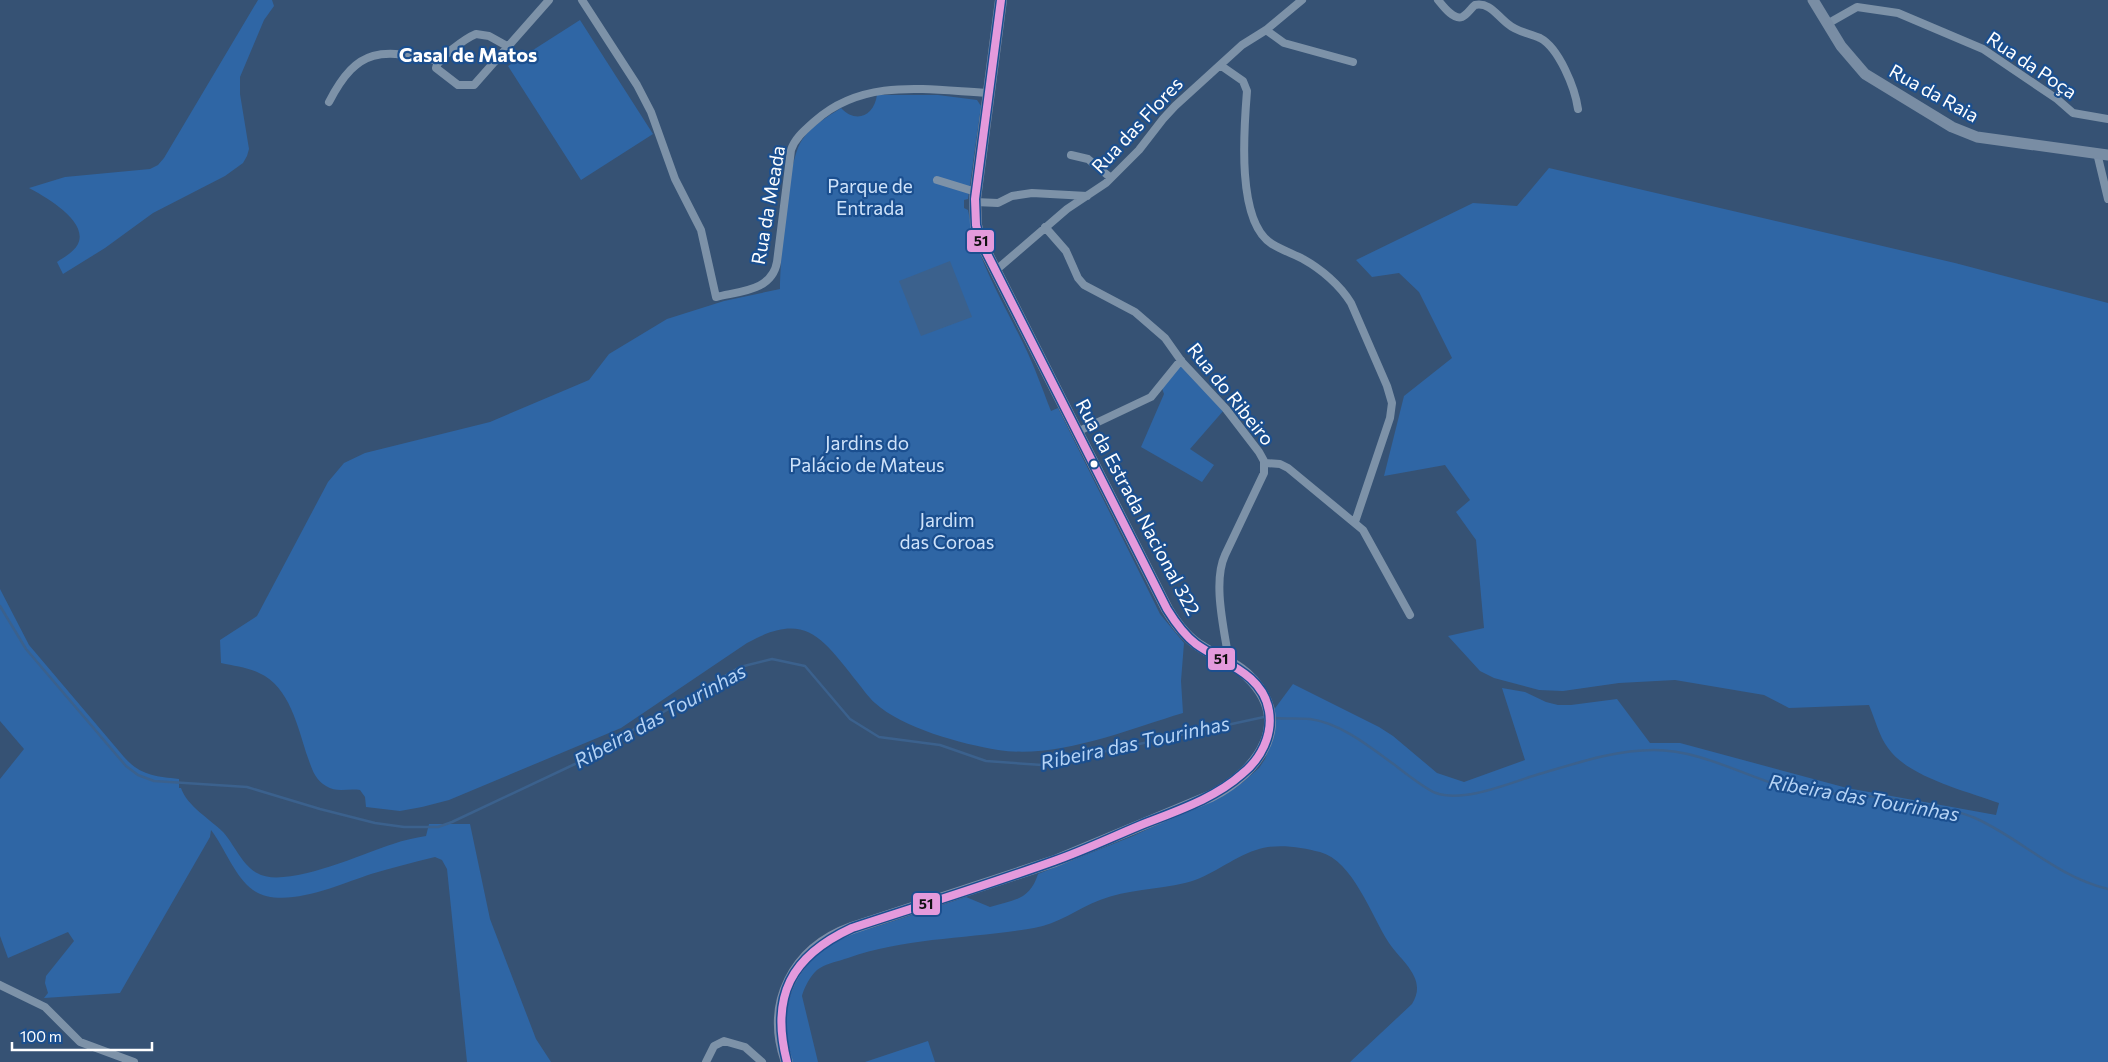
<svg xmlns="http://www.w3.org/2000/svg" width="2108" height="1062" viewBox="0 0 2108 1062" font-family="Commissioner,sans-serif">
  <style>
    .green { fill: #2f66a5 }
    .water { fill: #3b618d }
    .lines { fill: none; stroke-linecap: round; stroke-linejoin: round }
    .stream { stroke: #3b618d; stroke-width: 2.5 }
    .street { stroke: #7d92a8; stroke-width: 8 }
    .secondary { stroke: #798da4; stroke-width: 11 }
    .primary { stroke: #7d8ea7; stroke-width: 12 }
    .bus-1-casing { stroke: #1b4f8f; stroke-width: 11 }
    .bus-1 { stroke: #e49adc; stroke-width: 8 }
    .bus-dot { fill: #fff; stroke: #1b4f8f; stroke-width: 2 }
    .labels { text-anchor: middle; stroke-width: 4.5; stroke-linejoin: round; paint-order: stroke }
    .street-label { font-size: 19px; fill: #fff; stroke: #1b4f8f }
    .park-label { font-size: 19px; fill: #cfe3fa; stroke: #1b4f8f }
    .neighbourhood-label { font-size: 20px; font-weight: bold; fill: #fff; stroke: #1b4f8f }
    .water-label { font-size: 20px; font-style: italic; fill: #b5d3f5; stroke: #1b4f8f }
    .line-badge { stroke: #1b4f8f; stroke-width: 2 }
    .pale-badge-label { font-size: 14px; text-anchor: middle; font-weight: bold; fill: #111 }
  </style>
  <rect width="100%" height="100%" fill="#365274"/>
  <path class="green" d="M258,0h14l2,6 -10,14 -24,57v17l9,55 -2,7 -4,7 -18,13 -72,37 -48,35 -42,26 -6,-12c7,-5 17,-10 21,-18 11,-23 -34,-48 -49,-56l36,-11 85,-8 8,-4 6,-7z
    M580,20l73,114 -72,46 -73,-114z
    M877,95h61l39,5 4,6 -13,93 -4,1v8l4,2c8,48 34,90 55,133 11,22 19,45 28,68l7,-3 102,206 24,29 -3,38 2,32c-57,17 -125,46 -185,37 -36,-6 -96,-22 -123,-47 -6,-5 -12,-14 -17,-20 -36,-45 -52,-73 -111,-40l-126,85 -172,72 -27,7 -22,4 -34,-4 -1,-10 -5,-7c-12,-2 -23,3 -34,-4 -11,-6 -14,-17 -18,-28 -10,-29 -18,-72 -49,-85 -12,-6 -25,-7 -38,-10l-1,-23 37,-24 71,-134 16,-19 21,-10 125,-31 99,-42 20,-26 58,-35 57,-18 56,-12c0,-29 7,-128 22,-149 9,-14 25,-23 39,-32 15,16 33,8 36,-13z
    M1549,168l406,95 153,40v759h-758l62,-58c16,-25 -10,-42 -23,-61 -18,-28 -36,-82 -69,-91 -20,-5 -44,-9 -64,-2 -25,8 -45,27 -71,33 -28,7 -58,6 -85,17 -23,9 -42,24 -66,28 -62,11 -126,9 -186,30 -9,3 -20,5 -28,10 -8,4 -16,20 -18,28l16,66h-25c-18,-48 -1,-95 43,-122 11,-7 27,-9 39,-13 31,-10 61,-20 91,-30l24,10c24,-7 40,-7 48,-33l95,-38 80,-37 29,-16 17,-15 6,-9 9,-23 -1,-25 20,-27 86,43 14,9 44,37 27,9 61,-22 -23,-72 23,4 21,10 12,3h13l46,-6 33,44h30l167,45 149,27 3,-12c-33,-12 -91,-26 -111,-55 -9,-12 -13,-29 -19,-43l-80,3 -25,-13 -89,-15 -56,3 -56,8 -24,-1 -45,-12 -14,-7 -32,-35 36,-8 -8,-88 -20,-28 14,-12 -25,-35 -61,11 20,-80 48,-38 -33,-66 -20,-19 -27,4 -16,-17 117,-57 44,3z
    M1180,363l44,47 -34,39 24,16 -12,17 -61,-35 23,-53 -2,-6z
    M0,589l29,56 95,112c17,19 31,19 55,22v9h2c6,18 29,31 42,44 11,12 19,33 34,41 27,17 107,-20 136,-29 11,-4 22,-6 33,-8l3,-12h41l20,95 46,120 15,23h-84l-20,-193 -5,-9 -7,-3c-22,5 -43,11 -64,17 -31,10 -88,37 -118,16 -19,-14 -28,-42 -42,-60l-1,7 -90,156 -76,5 4,-5 -3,-10 1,-7 28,-35 -6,-9 -60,26 -8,-22v-157l24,-30 -24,-28z
    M928,1041l7,21h-70z"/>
  <path class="water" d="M950,261l22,56 -51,19 -22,-55z"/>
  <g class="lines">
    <path class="stream" d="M0,606l26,43 100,117 12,9 16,6 93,6 73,22 55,14 29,4h34l14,-5 123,-58 165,-97 32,-8 33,7 45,53 29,18 61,8 46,16 56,4 222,-48
      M1274,718c12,1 24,0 36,1 30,4 59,27 82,44 11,8 33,26 44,30 28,10 74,-10 100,-18 38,-11 78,-25 118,-25 56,0 104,36 158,43 10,1 21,0 31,1 36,2 100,11 132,24 47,21 80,58 133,71"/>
    <path class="street" d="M582,0l55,85 14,27 24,67 26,51 15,67c24,-6 56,-6 61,-35l14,-112c4,-12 14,-20 24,-29 49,-44 113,-31 174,-28
      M1438,0c5,6 15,20 24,17 5,-2 9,-9 13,-12 15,-3 22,11 33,19 9,8 21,9 32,14 19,10 35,50 38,71
      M1827,24l30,-17 41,6 85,36 74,50 16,14 35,6
      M1266,30l18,13 69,19
      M507,46l-18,-10 -13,-2c-10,4 -38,24 -40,34l22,17h16l75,-85
      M1220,65l23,16 4,10c-3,37 -11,131 25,153 10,6 21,10 31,15 18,10 37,26 48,44l36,83 5,17 -2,15 -35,104
      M329,102c30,-58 54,-52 111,-41
      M2097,153l11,46
      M1071,155l17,4 23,19
      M937,180l39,12
      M975,202l23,1 14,-7 20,-3 55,3
      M1045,227l21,24 12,27 6,7 51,27 30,26 17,24 44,47 33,43 5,9v12l-39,82c-13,28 0,77 4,107
      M995,271l72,-62 39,-26 33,-33 24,-31 12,-13 67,-61 24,-15 36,-30
      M1077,432l74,-35 30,-37
      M1265,463l15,1 8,4 75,62 47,85
      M0,985l45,22 35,35 54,20
      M706,1062l8,-16 10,-5 21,6 17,15"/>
    <path class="secondary" d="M1813,0l28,46 24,28 87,53 25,10 131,18"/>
    <path class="primary" d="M787,1062c-21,-59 7,-113 65,-134l203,-67 156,-65c49,-25 85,-76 35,-122 -13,-12 -29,-17 -43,-26 -16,-9 -27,-24 -36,-39l-187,-369 -4,-15 -1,-26 26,-199"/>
    <g class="bus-1-casing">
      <path id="bus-1" d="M787,1062c-17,-66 4,-106 65,-134 67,-22 135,-43 202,-67 29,-10 58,-24 87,-36 35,-14 73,-26 101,-51 19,-15 31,-39 27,-63 -6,-38 -47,-48 -73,-67 -12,-9 -21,-22 -29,-35l-187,-369 -4,-15 -1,-26 26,-199"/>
    </g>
    <use href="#bus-1" class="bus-1"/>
  </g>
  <circle class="bus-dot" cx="1094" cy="464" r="4.5"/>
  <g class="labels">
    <g class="street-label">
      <text transform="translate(2032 65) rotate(34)" y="7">Rua da Poça</text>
      <text transform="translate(1934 93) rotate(29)" y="7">Rua da Raia</text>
      <text transform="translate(1137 125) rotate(-47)" y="7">Rua das Flores</text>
      <text transform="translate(768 205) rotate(-80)" y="7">Rua da Meada</text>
      <text transform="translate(1231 394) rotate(51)" y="7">Rua do Ribeiro</text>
      <text transform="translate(1138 507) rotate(62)" y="7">Rua da Estrada Nacional 322</text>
    </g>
    <g class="park-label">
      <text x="870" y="193">Parque de<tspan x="870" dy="22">Entrada</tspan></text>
      <text x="867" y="450">Jardins do<tspan x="867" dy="22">Palácio de Mateus</tspan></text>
      <text x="947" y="527">Jardim<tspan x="947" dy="22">das Coroas</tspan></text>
    </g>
    <g class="neighbourhood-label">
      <text x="468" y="62">Casal de Matos</text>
    </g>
    <g class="water-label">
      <text transform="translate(660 716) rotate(-29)" y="7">Ribeira das Tourinhas</text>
      <text transform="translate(1135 743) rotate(-12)" y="7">Ribeira das Tourinhas</text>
      <text transform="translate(1864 798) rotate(10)" y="7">Ribeira das Tourinhas</text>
    </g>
  </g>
  <g class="line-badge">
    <rect x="966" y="229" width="29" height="24" rx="5" fill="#e49adc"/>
    <rect x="1207" y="647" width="29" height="24" rx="5" fill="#e49adc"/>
    <rect x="912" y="892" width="29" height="24" rx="5" fill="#e49adc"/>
  </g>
  <g class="pale-badge-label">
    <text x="981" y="246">51</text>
    <text x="1221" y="664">51</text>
    <text x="926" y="909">51</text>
  </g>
  <path d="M12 1042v8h140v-8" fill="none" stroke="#ffffff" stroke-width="2.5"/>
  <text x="20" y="1042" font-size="15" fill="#ffffff" stroke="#1b4f8f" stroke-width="4" paint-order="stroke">100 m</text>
</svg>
